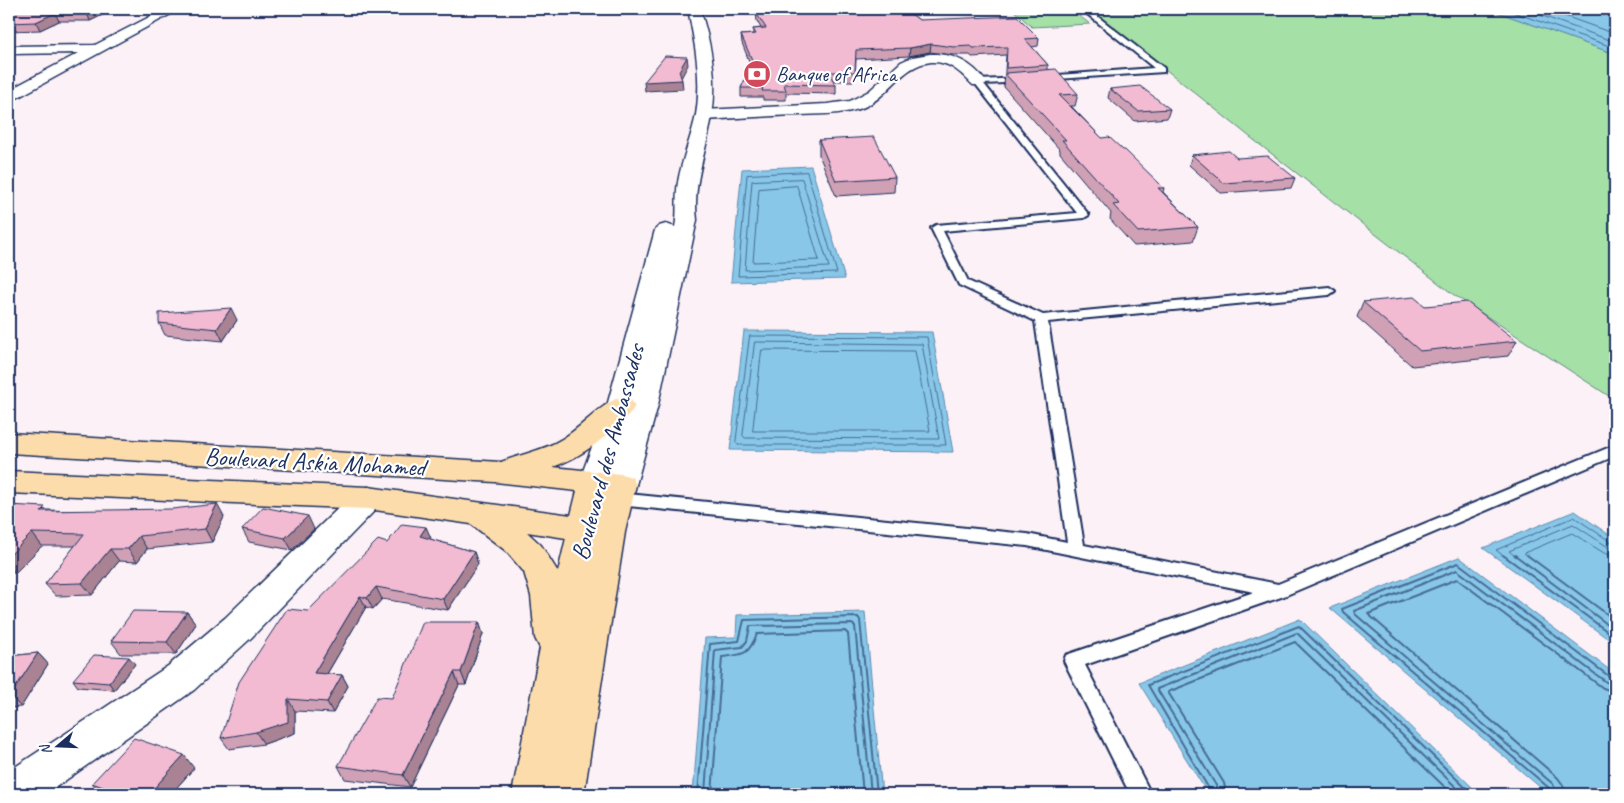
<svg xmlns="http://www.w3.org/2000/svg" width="1624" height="803" viewBox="0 0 1624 803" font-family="Caveat,sans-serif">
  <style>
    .green { fill: #a5e0a6; stroke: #608882 }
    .water { fill: #88c7e8; stroke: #5c8ab1 }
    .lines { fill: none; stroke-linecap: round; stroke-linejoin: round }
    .shore-far1 { stroke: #476c95; stroke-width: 1 }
    .shore { stroke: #476c95; stroke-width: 2 }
    .lane-casing { stroke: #1b2f5e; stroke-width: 4 }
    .street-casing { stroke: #1b2f5e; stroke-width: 3 }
    .secondary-casing { stroke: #1b2f5e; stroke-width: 3 }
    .primary-casing { stroke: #1b2f5e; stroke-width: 3 }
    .lane { fill: #fff; fill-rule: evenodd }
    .street { fill: #fff; fill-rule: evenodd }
    .secondary { fill: #fff; fill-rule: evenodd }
    .primary { fill: #fddcac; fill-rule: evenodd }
    .wall { fill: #d0a1b5; stroke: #1b2f5e }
    .shaded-wall { fill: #a98393; stroke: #1b2f5e }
    .building { fill: #f2bbd2; stroke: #1b2f5e }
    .labels { text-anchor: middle; stroke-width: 4.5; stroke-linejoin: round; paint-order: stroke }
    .far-poi-label { font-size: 21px; fill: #1b2f5e; stroke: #fff; text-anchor: start }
    .street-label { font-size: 25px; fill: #1b2f5e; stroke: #fff }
  </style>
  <rect width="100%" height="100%" fill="#fcf1f6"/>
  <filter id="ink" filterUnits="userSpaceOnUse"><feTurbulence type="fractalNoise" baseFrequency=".02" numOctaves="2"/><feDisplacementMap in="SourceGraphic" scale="10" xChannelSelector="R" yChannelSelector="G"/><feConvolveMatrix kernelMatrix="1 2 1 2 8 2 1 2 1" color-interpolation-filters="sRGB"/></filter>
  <g filter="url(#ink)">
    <path class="green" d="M1012,9h58l20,15 -58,3z
      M1090,9h399l126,45v346l-161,-105 -204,-158z"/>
    <path class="water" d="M1489,9h126v45z
      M811,166l34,113 -114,3 11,-113z
      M744,331l188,1 21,120 -223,-2z
      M1575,511l40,28v105l-132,-96z
      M1459,557l156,117v120h-67l-218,-186z
      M865,612l17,182h-189l12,-156 31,-1 1,-22z
      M1300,619l179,175h-271l-69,-111z"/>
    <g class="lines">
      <path class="shore-far1" d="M1504,9l111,39
        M1523,9l92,33
        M1545,9l70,25
        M807,172l30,101 -99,3 9,-101z
        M802,179l27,88 -84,3 7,-89z
        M797,186l22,74 -66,2 6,-73z
        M750,336l177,1 19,108h-208l-2,-3z
        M755,342l167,2 17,95 -194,-1 -2,-2z
        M762,350l153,1 15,80h-177z
        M1505,557l-9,-7 78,-33 37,25h4
        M1516,557l-7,-6 64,-27 35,23 7,2
        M1529,557l-5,-4 48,-20 32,20 11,3"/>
      <path class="shore" d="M1503,555l112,82
        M1515,555l100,75
        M1527,555l88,65
        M1612,555l3,1
        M698,794l12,-150 29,-3 5,-21 114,-3 2,3 17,174
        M705,794l10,-144 27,-3 5,-6 3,-15 102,-2 3,2 16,168
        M712,794l10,-137c22,-3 26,-1 35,-23l88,-3 3,3 15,160
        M1212,794l-64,-109 151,-59 173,168
        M1219,794l-2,-7 -60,-98 140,-56 166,161
        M1226,794l-2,-11 -56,-91 127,-50 157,152
        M1551,794l-2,-6 -206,-176 -1,-3 116,-46 152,114 5,1
        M1557,794l-4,-10 -198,-170 -1,-3 103,-41 149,112 9,2
        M1565,794l-2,-9 -5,-7 -190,-164 89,-35 146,109 12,4"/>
      <g class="lane-casing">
        <path id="lane" d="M1081,9h7l76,59v4l-123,8v-4h3l110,-8z
          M1023,78h3v4l-42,2 105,131 -5,3 -141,13 25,50 75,34 286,-28 6,4 -6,4 -281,27 36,223 194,39 337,-139v11l-331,140 -199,69 66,129h-21l-66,-133 2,-6 188,-63 -227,-46 -409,-41 -6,-2 -2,-4 2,-4 6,-2 409,41 40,8 -32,-221 -76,-36 -28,-57 5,-3 141,-12 -103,-131 4,-2z"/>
      </g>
      <g class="street-casing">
        <path id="street" d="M165,9h15l-165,90 -6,2v-11l70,-37 -70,1v-8l86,-1z
          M930,54c23,-1 43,9 56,28l-3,3h-10c-12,-12 -23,-24 -42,-23 -31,3 -43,38 -72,47 -20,6 -40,5 -60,6 -32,1 -63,3 -95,5l-6,-1 -2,-4 2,-4 6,-1 123,-6 23,-3 19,-10 32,-29 11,-5z
          M368,487l11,3 5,8 -5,8 -128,132 -57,52 -148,104h-37v-23l159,-105 57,-48 132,-128z"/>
      </g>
      <g class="secondary-casing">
        <path id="secondary" d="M688,9h12c11,34 18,70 12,106 -5,36 -20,68 -15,105l-39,185 -22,80 -4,8 -11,3 -11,-3 -3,-6 -2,3 -11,3 -11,-3 -4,-8 28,-76 48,-176 4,-4 7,-2 9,3c3,-14 0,-30 3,-45 4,-23 13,-44 18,-67 6,-37 -1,-71 -8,-106z"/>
      </g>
      <g class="primary-casing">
        <path id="primary" d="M621,397l10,3 4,6 -4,6c-23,24 -47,44 -78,55l68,7 11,3 4,8 -11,47 -41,262h-72l28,-146 -5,-10 -4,-42 -7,-24 -18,-21 -35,-27 -103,-15 -359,-16v-22l359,16 203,28 6,-24 -82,-9 -486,-29v-20l492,29c20,-8 42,-11 61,-23 19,-11 41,-37 59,-42zM527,532l39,6 -8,34 -17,-27z"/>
      </g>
      <use href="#lane" class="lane"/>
      <use href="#street" class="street"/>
      <use href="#secondary" class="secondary"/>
      <use href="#primary" class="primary"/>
    </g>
    <path class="wall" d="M9,9h106l-25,12h-31l-19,9 -31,1z
      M839,9h66l14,11 120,18 -1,8 -6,1 16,18v5l30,24 -3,12h-4l31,32 21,12 41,38 -1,4 35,35 -5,14 -59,5 -24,-27 1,-6 -51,-60v-3l-56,-63 2,-32 -34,2 -2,-2h-17l-23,-3 -21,4 -53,3 -1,22h-22l3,4v9l-50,-1v7h-23v-3h-22v-9l10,-22 -9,-23 -1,-8 12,-1v-5l8,-1 -4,-7 -1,-8 28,2 57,-4z
      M1110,89l60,20 -3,9 -32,3 -27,-23z
      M819,140l76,37 -1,15 -58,4 -17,-41z
      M1192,155l45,3 58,20 -4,10 -70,5 -32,-28z
      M1363,302l62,4 92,35 -9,15 -96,10 -55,-49z
      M237,320l-14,21 -58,-6 -6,-12z
      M9,505l39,5 176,7 -12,25 -65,7 -10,13 -18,-1 -27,34 -36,1 -11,-12 30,-38h-33l-27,27h-6z
      M426,527l4,12 44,13 4,12 -30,46 -66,-11 -9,10 -7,-2 -39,67 15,1 6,11 -15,27 -38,-2v22l-31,11 -35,5 -8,-11 87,-127 79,-68z
      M242,529h72l-22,21 -43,-8z
      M187,612l9,12 -20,30h-55l-10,-13z
      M479,622l4,12 -17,51h-7l-49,102 -65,-8 -7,-13 54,-68z
      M38,653l10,11 -27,43 -12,1v-52z
      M135,664l-21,26 -36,-3 -5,-7z
      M194,768l-23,26h-69l-10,-11z"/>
    <path class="shaded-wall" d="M96,9h19l-25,12 -3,-8z
      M55,13l4,8 -19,9 -4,-8z
      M931,44l-1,8 -21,4 1,-8z
      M687,57l1,8 -8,15h2l1,9 -38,2 -1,-9z
      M231,308l6,12 -14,21 -6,-12z
      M217,504l7,13 -12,25 -7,-13z
      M308,516l6,13 -22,21 -7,-12z
      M426,527l5,11 -7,9 -4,-11z
      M32,533l10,13 -27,27 -6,-7v-10z
      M139,536l8,13 -10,13 -9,-13z
      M110,549l9,12 -27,34 -10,-12z
      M474,552l4,12 -30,46 -5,-11z
      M376,587l6,12 -9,10 -6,-11z
      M360,596l6,11 -45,77 -7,-11z
      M187,612l9,12 -20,30 -9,-12z
      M479,622l4,12 -17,51 -5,-13z
      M38,653l10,11 -27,43 -11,-11z
      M129,657l6,7 -21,26 -5,-7z
      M454,672l5,13 -49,102 -7,-12z
      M342,675l6,11 -15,27 -6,-11z
      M288,699l7,12v22l-31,11 -8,-12z
      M184,755l10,13 -23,26h-22z"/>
    <path class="building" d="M9,9h87l-9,4h-32l-19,9 -27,1z
      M846,9h59l14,11 98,-4 22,22 -14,1 23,26 -42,3 1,-21 -34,1 -2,-2 -17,1 -23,-3 -21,4 -54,2 -1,22h-27l8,13 -52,-1 2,7h-24l1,-3h-22l12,-26 -12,-27 15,-1 -3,-5 13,-1 -10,-15 25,-2 3,4 64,-4z
      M665,56l22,1 -8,14 3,9 -38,2z
      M1056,69l22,25 -19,1 43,43 7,-1 14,13h2l39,38h-6l40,39 -60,5 -25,-27 6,-1 -57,-64h4l-60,-65v-2z
      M1140,86l30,23 -32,2 -28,-22z
      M874,137l21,40 -59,4 -17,-41z
      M1229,151l8,7 31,-2 27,22 -71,5 -32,-28z
      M1414,297l11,9 42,-4 50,39 -97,10 -57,-49z
      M231,308l-14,21 -58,-6v-10z
      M217,504l-12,25 -66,7 -11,13h-18l-28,34 -37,1 39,-50 -52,-1 -23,23v-51l36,2 -4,4 131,-2z
      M263,507l45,9 -23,22 -43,-9z
      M402,524l24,3 -6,9 54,16 -31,47 -67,-12 -9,11 -7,-2 -46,77 28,2 -15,27 -39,-3v23l-32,10 -35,6 18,-56 48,-73 21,2 70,-71 9,3z
      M133,611l54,1 -20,30 -56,-1z
      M423,622h56l-18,50h-7l-51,103 -65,-9 39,-69 15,1z
      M38,653l-28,43h-1v-40z
      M94,655l35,2 -20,26 -36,-3z
      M134,738l50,17 -35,39h-27l-30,-11z"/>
  </g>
  <defs>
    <g id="bank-disc" transform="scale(1.4375)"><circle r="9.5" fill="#d1495b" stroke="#fff"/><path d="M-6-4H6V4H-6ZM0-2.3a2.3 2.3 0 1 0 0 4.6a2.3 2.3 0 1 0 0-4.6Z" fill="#fff"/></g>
  </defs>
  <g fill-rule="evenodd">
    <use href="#bank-disc" x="757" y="74"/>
  </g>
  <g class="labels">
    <g class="far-poi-label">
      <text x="776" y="81">Banque of Africa</text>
    </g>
    <g class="street-label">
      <text transform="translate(607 452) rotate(-75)" y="9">Boulevard des Ambassades</text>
      <text transform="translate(315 461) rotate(3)" y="9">Boulevard Askia Mohamed</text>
    </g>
  </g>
  <rect width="1624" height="803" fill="none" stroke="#fff" stroke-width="30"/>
  <rect x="15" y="15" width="1594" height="773" fill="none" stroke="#1b2f5e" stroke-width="2" filter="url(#ink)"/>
  <g transform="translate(58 746) rotate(251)" stroke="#ffffff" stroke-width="4" paint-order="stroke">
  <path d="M0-4L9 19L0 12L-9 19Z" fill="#1b2f5e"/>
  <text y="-8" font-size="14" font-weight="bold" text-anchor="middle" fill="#1b2f5e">N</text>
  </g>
</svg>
